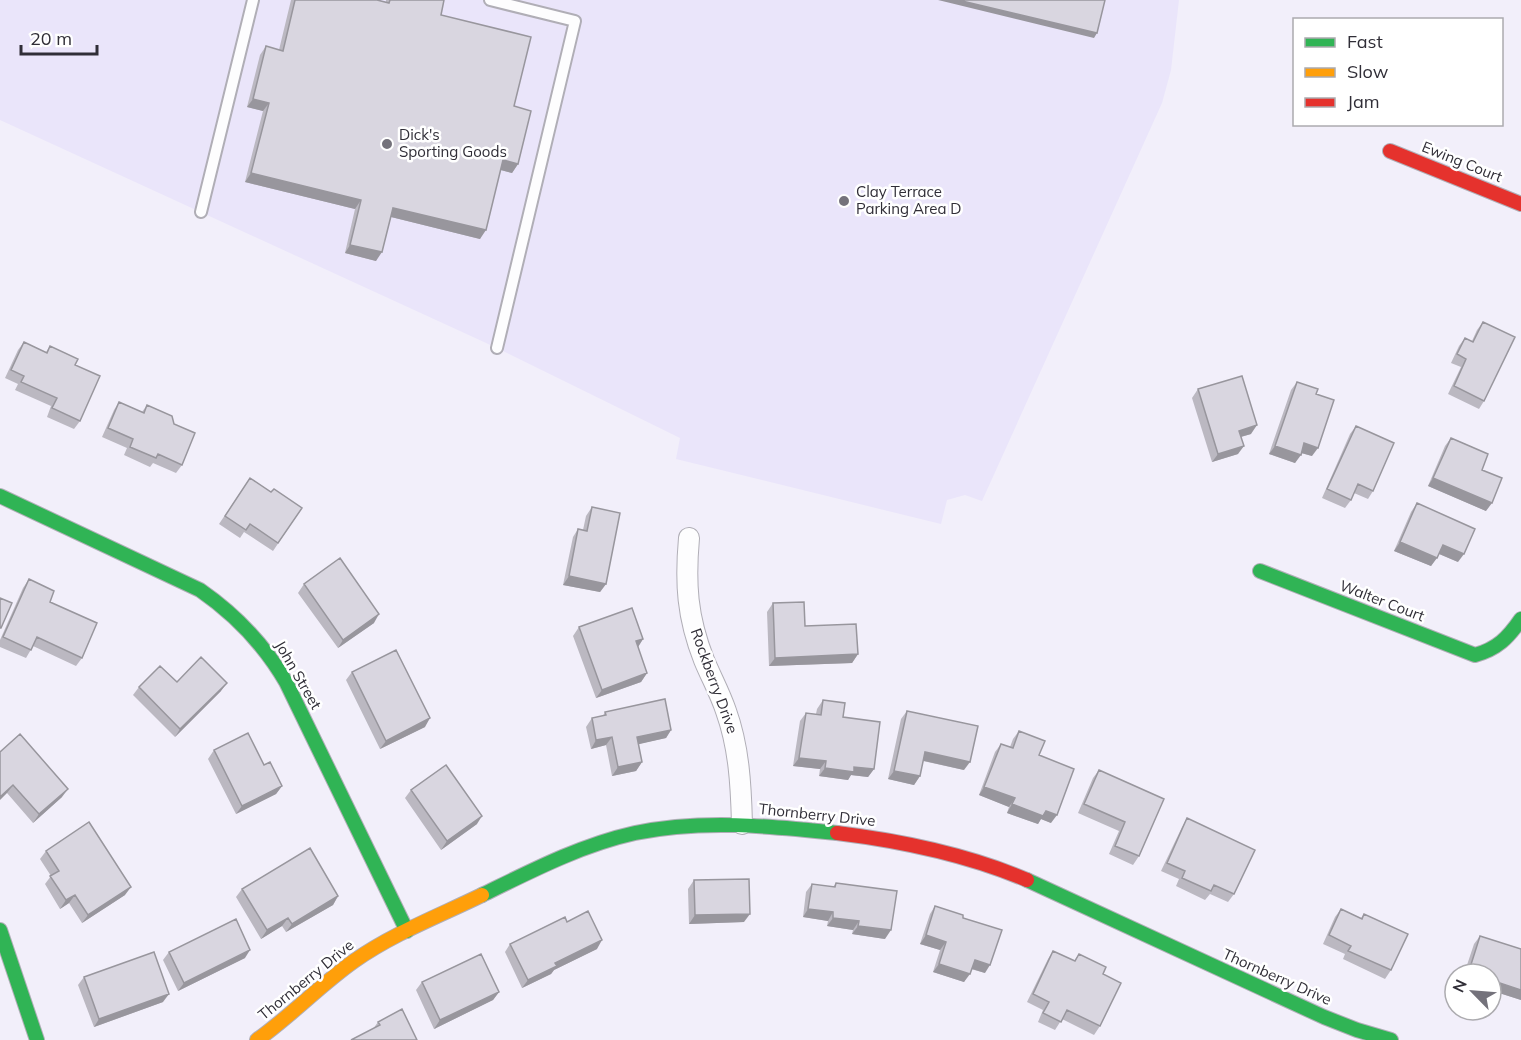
<svg xmlns="http://www.w3.org/2000/svg" width="1521" height="1040" viewBox="0 0 1521 1040" font-family="Mulish,sans-serif">
  <style>
    .built { fill: #eae5fa }
    .lines { fill: none; stroke-linecap: round; stroke-linejoin: round }
    .lane-casing { stroke: #b0aeb6; stroke-width: 14 }
    .street-casing { stroke: #b0aeb6; stroke-width: 22 }
    .fast-casing { stroke: #b0aeb6; stroke-width: 16 }
    .slow-casing { stroke: #b0aeb6; stroke-width: 16 }
    .jam-casing { stroke: #b0aeb6; stroke-width: 16 }
    .lane { stroke: #fdfdfe; stroke-width: 10 }
    .street { stroke: #fdfdfe; stroke-width: 20 }
    .fast { stroke: #30b455; stroke-width: 14 }
    .slow { stroke: #ff9f0a; stroke-width: 14 }
    .jam { stroke: #e5322d; stroke-width: 14 }
    .wall { fill: #bbb8c1 }
    .shaded-wall { fill: #98969d }
    .building { fill: #d9d6e0; stroke: #98969d; stroke-width: 1.5 }
    .poi-dot { fill: #74727b; stroke: #fff; stroke-width: 2 }
    .labels { text-anchor: middle; stroke-width: 5; stroke-linejoin: round; paint-order: stroke }
    .poi-label { font-size: 15px; fill: #302e37; stroke: #fff; text-anchor: start }
    .street-label { font-size: 15px; fill: #302e37; stroke: #fff }
  </style>
  <rect width="100%" height="100%" fill="#f2effa"/>
  <path class="built" d="M0,0h1179l-8,70 -9,33 -180,398 -17,-6 -18,5 -6,24 -265,-65 4,-21 -183,-90 -497,-228z"/>
  <g class="lines">
    <g class="lane-casing">
      <path id="lane" d="M490,0l85,21 -78,327
        M201,212l52,-212"/>
    </g>
    <g class="street-casing">
      <path id="street" d="M689,538c-4,45 -2,79 15,122 7,17 16,33 22,51 13,36 15,74 16,113"/>
    </g>
    <g class="fast-casing">
      <path id="fast" d="M0,496l200,94c36,25 64,54 86,92l121,249
        M1260,571l215,84c22,-6 33,-17 46,-36
        M1027,880l297,137 33,13 34,10
        M482,895c49,-24 99,-50 153,-62 67,-14 135,-7 202,0
        M0,930l37,110"/>
    </g>
    <g class="slow-casing">
      <path id="slow" d="M257,1040c34,-24 63,-55 97,-79 40,-28 85,-45 128,-66"/>
    </g>
    <g class="jam-casing">
      <path id="jam" d="M1390,151l131,53
        M837,833c65,8 129,21 190,47"/>
    </g>
    <use href="#lane" class="lane"/>
    <use href="#street" class="street"/>
    <use href="#fast" class="fast"/>
    <use href="#slow" class="slow"/>
    <use href="#jam" class="jam"/>
  </g>
  <path class="wall" d="M291,0h86l9,2v-2h58l-3,15 73,91 4,58 -6,9 -11,-3 -21,69 -89,-22 -15,44 -31,-8 10,-44 -110,-27 18,-71 -16,-4 13,-52 6,-9 13,4z
    M1483,322l1,79 -5,8 -31,-15 13,-27 -10,-4 8,-17 6,-8 7,3 5,-11z
    M24,342l22,10 4,-6 25,19 5,56 -6,8 -27,-12 4,-11 -36,-16 3,-6 -13,-6 13,-28z
    M1297,382l19,12 -4,62 -11,-3 -6,10 -26,-9 22,-64z
    M1198,389l53,45 -10,3 -3,17 -26,8 -20,-64z
    M119,402l23,10 5,-7 35,60 -6,8 -23,-10 -3,4 -26,-12 3,-7 -25,-11 12,-27z
    M1356,426l17,65 -5,8 -14,-6 -3,7 -6,8 -23,-10 28,-64z
    M1451,438l31,32 4,41 -58,-25 17,-40z
    M250,478l21,14 31,16 -29,43 -29,-19 -4,6 -21,-14z
    M1417,503l41,59 -19,-8 -8,12 -37,-15 17,-39z
    M592,507l14,77 -6,8 -37,-7 10,-48 5,-8 5,1 3,-14z
    M29,579l21,23 32,56 -6,8 -43,-20 -7,12 -26,-11v-7l23,-52z
    M304,584l70,39 -36,25 -40,-55z
    M773,603l32,23 53,28 -6,9 -83,3 -2,-54z
    M579,627l64,12 -5,8 9,26 -6,9 -45,16 -23,-62z
    M352,672l73,55 -45,22 -34,-69z
    M177,682l44,9 -46,46 -42,-42 6,-8z
    M823,700l20,17 31,52 -6,8 -17,-2 -3,5 -29,-4 1,-7 -27,-3 7,-45 6,-8 10,1 1,-5z
    M907,711l57,59 -41,-9 -3,15 -6,9 -26,-6 13,-60z
    M605,712l66,18 -5,8 -28,6 4,18 -6,9 -24,5 -6,-31 -15,4 -5,-22 6,-9 11,-2z
    M1019,731l20,24 12,68 -10,-4 -3,5 -31,-11 2,-6 -30,-12 16,-43 6,-8 9,3 3,-8z
    M214,750l50,15 18,21 -6,8 -40,20 -28,-55z
    M0,752l62,45 -29,26 -26,-30z
    M1099,770l65,29 -25,57 -6,9 -24,-11 10,-23 -41,-18 15,-35z
    M411,790l66,34 -36,26 -36,-52z
    M1187,818l47,76 -6,8 -18,-8 -5,6 -29,-14 3,-7 -18,-8 21,-44z
    M46,851l79,44 -43,28 -13,-20 -9,6 -15,-25 6,-8 -11,-17z
    M694,880l50,42 -55,2 -1,-35z
    M836,883l49,56 -33,-5 1,-4 -26,-4 1,-5 -25,-4 3,-25 6,-8 21,3z
    M242,889l96,7 -5,9 -47,27 -4,-6 -21,13 -25,-42z
    M935,906l28,12 22,55 -14,-4 -7,13 -31,-10 7,-22 -20,-6 10,-30z
    M1341,909l20,9 3,-4 27,56 -6,9 -42,-20 2,-5 -22,-10 12,-27z
    M1480,936l41,13v51l-25,-8 -2,3h-3v-21h-27l10,-30z
    M510,944l87,5 -43,21 -3,4 -29,14 -17,-36z
    M1053,951l21,10 5,-7 24,20 -3,52 -6,9 -32,-16 -7,11 -17,-8 5,-12 -16,-8 21,-43z
    M169,952l76,6 -67,33 -15,-31z
    M84,977l79,25 -69,25 -16,-42z
    M422,982l77,10 -6,8 -59,29 -18,-39z
    M378,1022l39,18 -44,-11z"/>
  <path class="shaded-wall" d="M938,0h20l139,33 -3,5z
    M253,99l16,4 -6,8 -16,-4z
    M503,160l15,4 -6,9 -15,-4z
    M251,173l110,27 -6,9 -110,-27z
    M393,208l93,22 -6,9 -93,-23z
    M350,245l32,7 -6,9 -31,-8z
    M1257,425l-6,9 -18,5 6,-8z
    M1304,443l14,5 -6,8 -14,-4z
    M1244,446l-6,8 -26,8 6,-8z
    M1275,446l26,9 -6,8 -26,-9z
    M1433,478l59,25 -6,8 -58,-25z
    M1400,542l37,16 -6,8 -37,-15z
    M1443,545l21,9 -6,8 -21,-9z
    M569,576l37,8 -6,8 -37,-7z
    M379,614l-5,9 -36,25 5,-8z
    M643,639l-5,8 -2,-6z
    M858,654l-6,9 -83,3 6,-8z
    M647,673l-6,9 -45,16 6,-8z
    M227,683l-6,8 -46,46 5,-8z
    M430,718l-5,9 -45,22 6,-8z
    M671,730l-5,8 -35,8 6,-9z
    M612,737l-6,8 -15,4 5,-9z
    M925,752l45,10 -6,8 -44,-10z
    M799,758l27,3 -6,8 -27,-3z
    M642,762l-6,9 -24,5 6,-9z
    M854,767l20,2 -6,8 -17,-2 -3,5 -29,-4 6,-8z
    M894,771l26,5 -6,9 -26,-6z
    M13,785l-6,8 -7,7v-3z
    M282,786l-6,8 -40,20 6,-8z
    M984,787l31,11 -6,9 -30,-12z
    M68,789l-6,8 -29,26 6,-9z
    M1012,804l34,7 11,4 -6,8 -10,-4 -3,5 -31,-11z
    M482,816l-5,8 -36,26 6,-9z
    M131,887l-6,8 -43,28 6,-8z
    M75,895l-6,8 -9,6 6,-9z
    M338,896l-5,9 -47,27 6,-8z
    M808,909l25,3 -5,9 -25,-4z
    M750,914l-6,8 -55,2 6,-9z
    M288,918l-6,8 -21,13 6,-9z
    M833,918l26,3 -6,9 -26,-4z
    M858,926l33,4 -6,9 -33,-5z
    M926,935l20,7 -6,8 -20,-6z
    M602,940l-5,9 -43,21 -3,4 -29,14 6,-8 27,-17z
    M250,950l-5,8 -67,33 6,-8z
    M975,960l15,5 -5,8 -16,-5z
    M939,964l31,10 -6,8 -31,-10z
    M1500,983l21,7v10l-25,-8 -2,3h-3v-11z
    M499,992l-6,8 -59,29 6,-9z
    M169,994l-6,8 -69,25 5,-8z"/>
  <path class="building" d="M295,0h82l12,3 1,-3h54l-3,15 90,22 -17,69 17,5 -13,53 -15,-4 -17,70 -93,-22 -11,44 -32,-7 11,-45 -110,-27 18,-70 -16,-4 13,-53 17,5z
    M958,0h147l-8,33z
    M1483,322l32,15 -31,64 -30,-15 12,-27 -9,-5 8,-16 8,4z
    M24,342l23,11 3,-7 28,13 -3,6 25,11 -20,45 -28,-13 5,-10 -36,-16 3,-6 -13,-6z
    M1242,376l15,49 -18,6 5,15 -26,8 -20,-65z
    M1297,382l21,7 -2,5 18,6 -16,48 -14,-5 -3,12 -26,-9z
    M119,402l25,11 3,-8 25,11 2,8 21,9 -13,32 -24,-11 -2,4 -26,-11 3,-8 -25,-11z
    M1356,426l38,17 -21,48 -15,-7 -7,16 -24,-11z
    M1451,438l37,16 -6,16 20,8 -10,25 -59,-25z
    M250,478l21,14 3,-3 28,19 -24,35 -28,-19 -4,6 -21,-14z
    M1417,503l58,26 -11,25 -21,-9 -6,13 -37,-16z
    M592,507l28,6 -14,71 -37,-8 9,-47 9,2z
    M340,558l39,56 -36,26 -39,-56z
    M29,579l25,12 -4,11 47,21 -15,35 -45,-21 -6,13 -28,-13z
    M0,598l12,5 -11,25h-1z
    M804,602l1,24 51,-2 2,30 -83,4 -2,-55z
    M632,608l11,31 -7,2 11,32 -45,17 -23,-63z
    M396,650l34,68 -44,23 -34,-69z
    M201,657l26,26 -47,46 -41,-42 21,-21 17,16z
    M665,699l6,31 -34,7 5,25 -24,5 -6,-30 -16,3 -4,-22 14,-3 -1,-3z
    M823,700l22,3 -2,14 37,5 -6,47 -20,-2v5l-29,-4 1,-7 -27,-3 7,-45 15,2z
    M907,711l71,15 -8,36 -45,-10 -5,24 -26,-5z
    M1019,731l26,10 -6,14 35,14 -17,46 -11,-4 -3,5 -31,-12 3,-6 -31,-11 17,-43 12,4z
    M248,733l16,32 6,-3 12,24 -40,20 -28,-56z
    M20,734l48,55 -29,25 -26,-29 -13,12v-45z
    M446,765l36,51 -35,25 -36,-51z
    M1099,770l65,29 -25,57 -24,-10 10,-24 -41,-18z
    M1187,818l68,32 -21,44 -20,-9 -3,6 -29,-13 3,-7 -18,-8z
    M89,822l42,65 -43,28 -13,-20 -9,5 -16,-24 9,-5 -13,-20z
    M310,848l28,48 -46,28 -4,-6 -21,12 -25,-41z
    M749,879l1,35 -55,1 -1,-35z
    M836,883l61,8 -6,39 -33,-4 1,-5 -26,-3v-6l-25,-3 4,-25 23,3z
    M935,906l28,9v3l39,12 -12,35 -15,-5 -5,14 -31,-10 7,-22 -20,-7z
    M1341,909l21,10 2,-5 44,20 -17,36 -43,-19 3,-5 -22,-11z
    M588,911l14,29 -47,23 2,3 -29,14 -18,-36 55,-27 2,5z
    M236,919l14,31 -66,33 -15,-31z
    M1480,936l41,13v41l-21,-7v4l-9,-3v-10h-23z
    M1053,951l22,10 4,-7 27,13 -3,7 18,9 -21,43 -33,-16 -6,12 -18,-9 6,-11 -16,-8z
    M154,952l15,42 -70,25 -15,-42z
    M481,954l18,38 -59,28 -18,-38z
    M402,1009l15,31h-66l29,-15 -2,-3z"/>
  <g class="poi-dot">
    <circle cx="387" cy="144" r="6"/>
    <circle cx="844" cy="201" r="6"/>
  </g>
  <g class="labels">
    <g class="poi-label">
      <text x="399" y="140">Dick's<tspan x="399" dy="17">Sporting Goods</tspan></text>
      <text x="856" y="197">Clay Terrace<tspan x="856" dy="17">Parking Area D</tspan></text>
    </g>
    <g class="street-label">
      <text transform="translate(1462 162) rotate(22)" y="5">Ewing Court</text>
      <text transform="translate(1382 601) rotate(21)" y="5">Walter Court</text>
      <text transform="translate(298 675) rotate(60)" y="5">John Street</text>
      <text transform="translate(714 681) rotate(70)" y="5">Rockberry Drive</text>
      <text transform="translate(817 815) rotate(6)" y="5">Thornberry Drive</text>
      <text transform="translate(1277 977) rotate(24)" y="5">Thornberry Drive</text>
      <text transform="translate(306 980) rotate(-39)" y="5">Thornberry Drive</text>
    </g>
  </g>
  <rect x="1293" y="18" width="210" height="108" fill="#ffffff" stroke="#acabaf" stroke-width="1.5"/>
  <rect x="1305" y="38" width="30" height="9" fill="#30b455" stroke="#acabaf" stroke-width="1.5"/>
  <text x="1347" y="48" font-size="18" fill="#302e37">Fast</text>
  <rect x="1305" y="68" width="30" height="9" fill="#ff9f0a" stroke="#acabaf" stroke-width="1.5"/>
  <text x="1347" y="78" font-size="18" fill="#302e37">Slow</text>
  <rect x="1305" y="98" width="30" height="9" fill="#e5322d" stroke="#acabaf" stroke-width="1.5"/>
  <text x="1347" y="108" font-size="18" fill="#302e37">Jam</text>
  <g transform="translate(1473 992) rotate(295)"><circle r="28" fill="#ffffff" stroke="#acabaf" stroke-width="1.5"/>
  <path d="M0-4.5L10 22L0 15L-10 22Z" fill="#74727b"/>
  <text y="-9" font-size="16" font-weight="bold" text-anchor="middle" fill="#302e37">N</text>
  </g>
  <path d="M21 45v9h76v-9" fill="none" stroke="#302e37" stroke-width="3"/>
  <text x="30" y="45" font-size="18" fill="#302e37" stroke="#ffffff" stroke-width="4.5" paint-order="stroke">20 m</text>
</svg>
